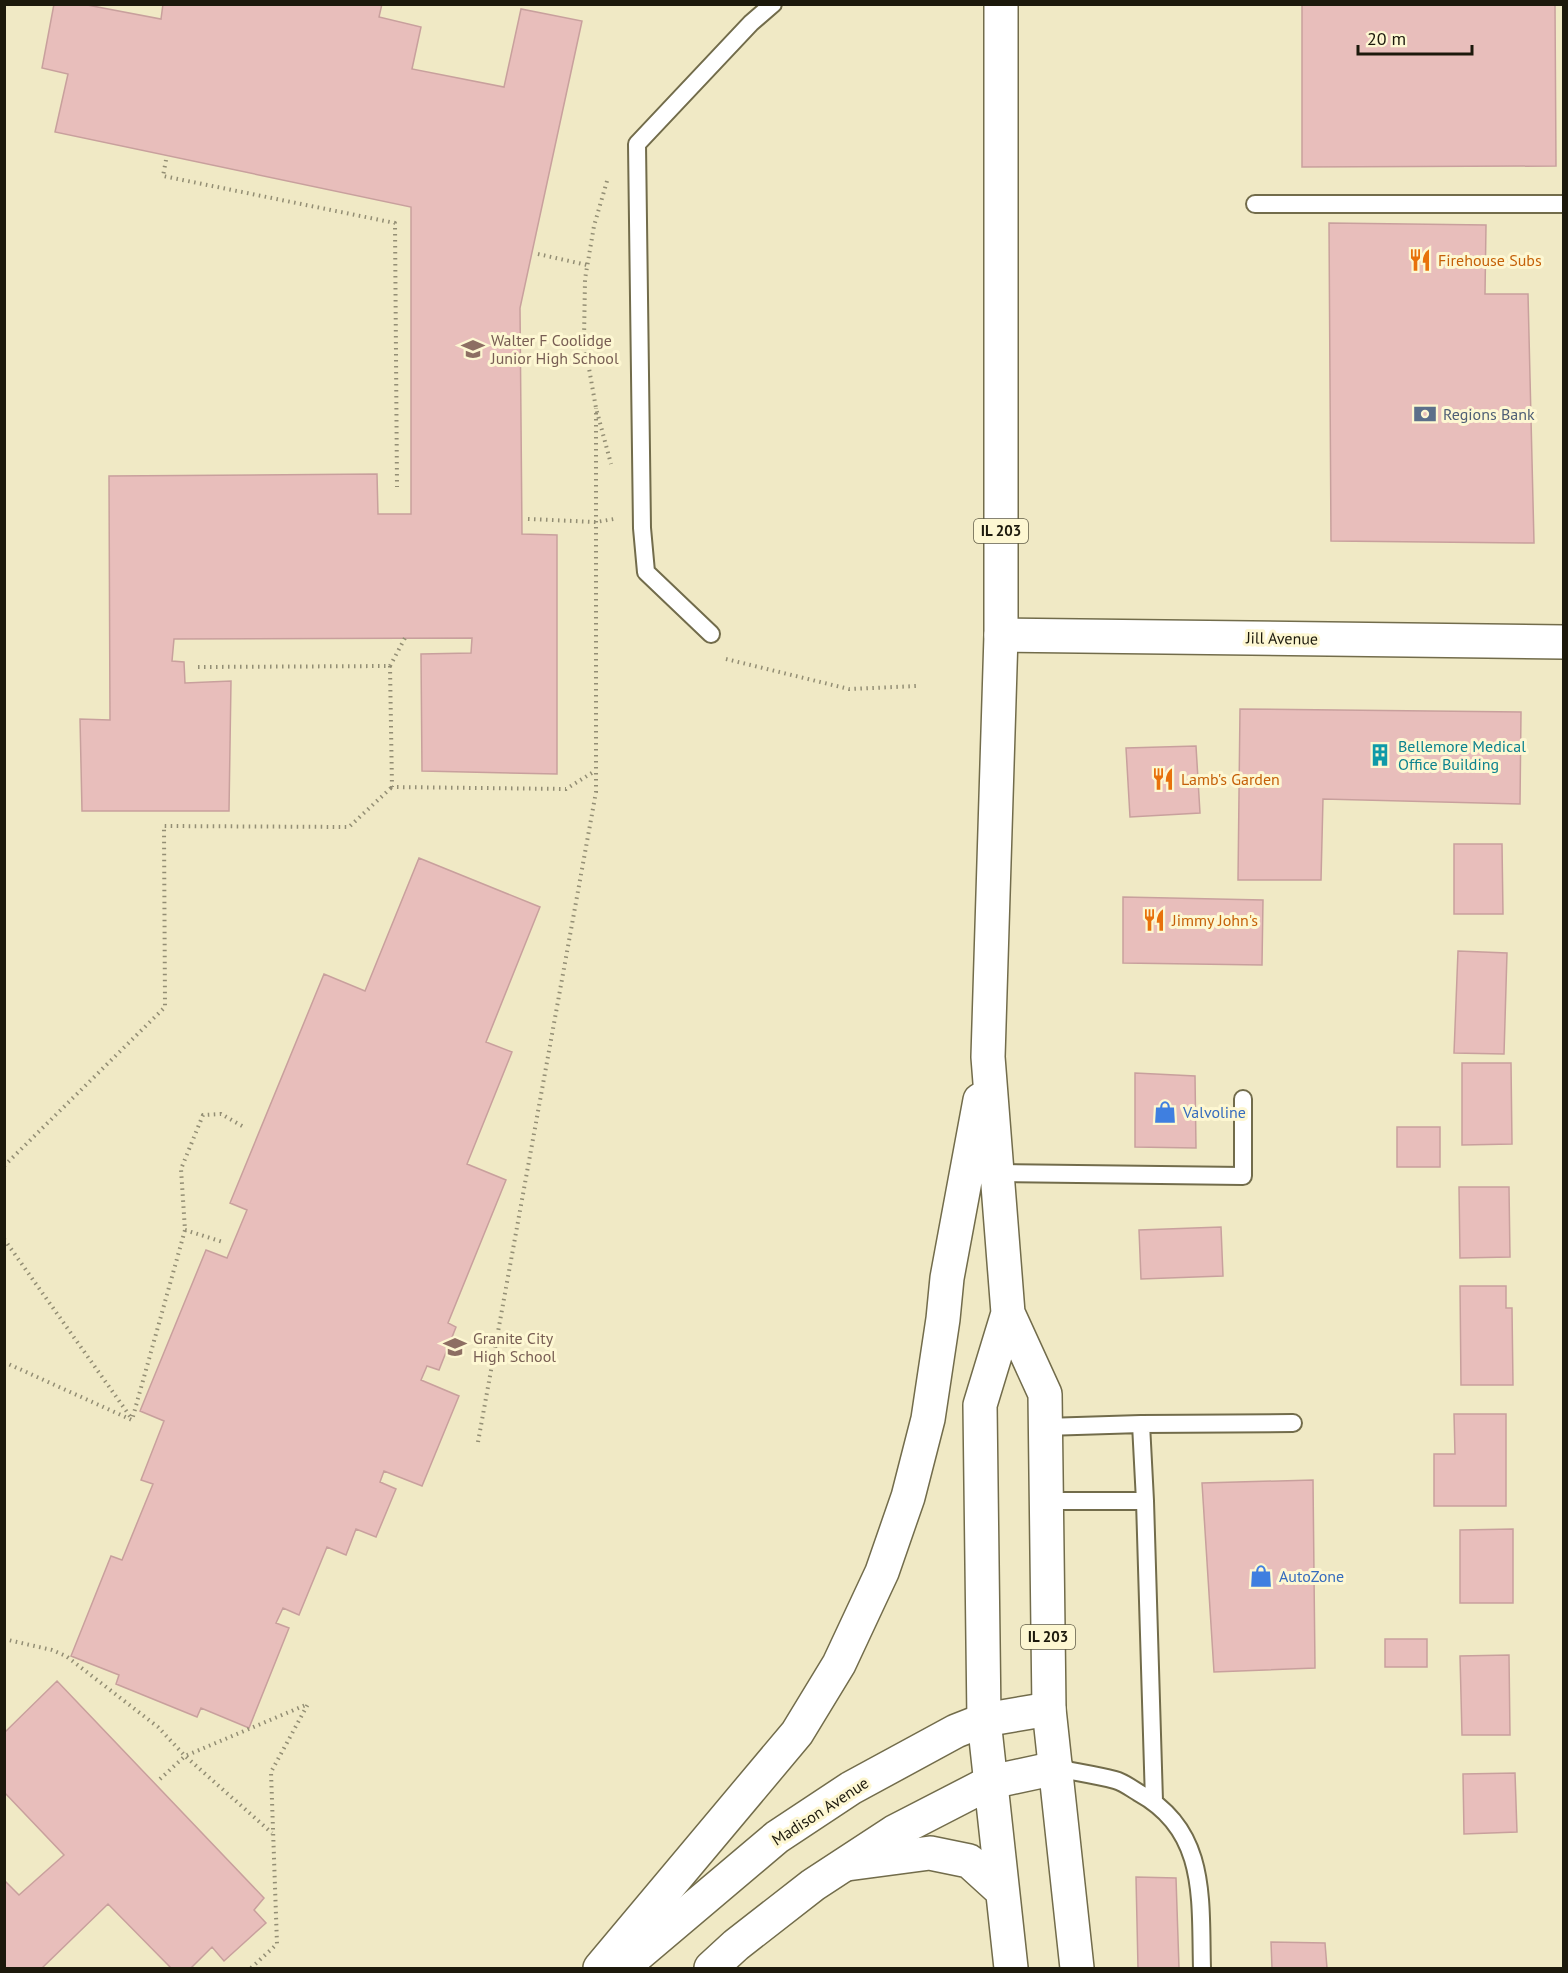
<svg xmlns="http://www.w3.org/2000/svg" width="1568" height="1973" viewBox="0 0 1568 1973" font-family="'PT Sans',sans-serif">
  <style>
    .building { fill: #e8bebb; stroke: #c8a09d; stroke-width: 1.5 }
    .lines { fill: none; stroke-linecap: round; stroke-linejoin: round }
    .service-casing { stroke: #726c4b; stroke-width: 20 }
    .minor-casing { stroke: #726c4b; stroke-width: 36 }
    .secondary-casing { stroke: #726c4b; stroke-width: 36 }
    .primary-casing { stroke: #726c4b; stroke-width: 36 }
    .path { stroke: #938e74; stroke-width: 4; stroke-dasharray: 1.5 4.5; stroke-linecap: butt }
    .service { stroke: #fff; stroke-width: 16 }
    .minor { stroke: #fff; stroke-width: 33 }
    .secondary { stroke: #fff; stroke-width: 33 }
    .primary { stroke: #fff; stroke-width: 33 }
    .labels { text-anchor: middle; stroke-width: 6; stroke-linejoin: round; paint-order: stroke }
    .shield { fill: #fdf7d2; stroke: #605c47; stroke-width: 1.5 }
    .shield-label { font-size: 15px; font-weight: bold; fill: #1c190c }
    .food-label { font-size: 16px; fill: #c56008; stroke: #fdf7d2; text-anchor: start }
    .education-label { font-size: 16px; fill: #785e54; stroke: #fdf7d2; text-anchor: start }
    .service-label { font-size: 16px; fill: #4e5e75; stroke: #fdf7d2; text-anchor: start }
    .street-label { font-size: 16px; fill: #1c190c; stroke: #fdf7d2 }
    .culture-label { font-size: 16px; fill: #0d838f; stroke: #fdf7d2; text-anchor: start }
    .shop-label { font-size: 16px; fill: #366cbe; stroke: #fdf7d2; text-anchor: start }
  </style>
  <rect width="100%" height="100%" fill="#f0e9c5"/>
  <path class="building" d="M54,4h28l79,15 2,-15h219l-3,13 42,10 -9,42 92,18 17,-78 61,12 -62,287 2,226 35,1v239l-135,-3 -1,-117 50,-1 1,-15 -298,1 -2,22 12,1 1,21 46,-2 -2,130h-147l-2,-92 30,1 -1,-244 268,-2 1,40h33v-307l-356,-75 13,-58 -26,-6z
    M1302,4h253l1,162 -254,1z
    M1329,223l157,2 -1,69h43l6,249 -203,-2z
    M1240,709l281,3 -1,92 -197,-5 -2,81h-83z
    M1196,746l4,67 -70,4 -4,-69z
    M1454,844h48l1,70h-49z
    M419,858l121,49 -54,135 26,10 -45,112 39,16 -58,143 8,4 -17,43 -12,-4 -6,14 38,16 -37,90 -38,-15 -4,11 16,7 -20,48 -20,-8 -10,26 -19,-8 -28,68 -16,-7 -7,15 13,5 -40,100 -48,-20 -4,9 -81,-33 3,-9 -48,-19 40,-100 11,4 31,-76 -12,-4 23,-59 -24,-10 66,-161 21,8 20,-48 -17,-7 94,-229 41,17z
    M1123,897l140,3 -1,65 -139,-2z
    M1458,951l49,2 -3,101 -50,-1z
    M1462,1063h49l1,81 -50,1z
    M1135,1073l60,3 1,72 -61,-1z
    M1397,1127h43v40h-43z
    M1459,1187h50l1,70 -50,1z
    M1221,1227l2,49 -82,3 -2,-49z
    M1460,1286h46v22h6l1,77h-52z
    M1454,1414h52v92h-72v-52h21z
    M1313,1480l2,188 -101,4 -12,-189z
    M1513,1529v74h-53v-73z
    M1385,1639h42v28h-42z
    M1509,1655l1,80h-48l-2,-79z
    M57,1681l207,217 -10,12 12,13 -42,38 -12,-14 -21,21h-20l-63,-64 -66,64h-38v-88l15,15 45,-40 -60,-63v-59z
    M1515,1773l2,59 -53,2 -1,-60z
    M1136,1877l40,1 3,90h-41z
    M1271,1942l54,1 2,25h-55z"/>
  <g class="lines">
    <g class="service-casing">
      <path id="service" d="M1255,204h309
        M711,634l-65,-62 -4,-44 -5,-384 114,-121 22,-19
        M997,1173l246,3v-77
        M1141,1424l152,-1
        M1045,1427l96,-3 4,77
        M1046,1501h99l9,300
        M1056,1768c19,4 40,7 59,12 8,2 16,8 24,13 69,38 61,107 63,175"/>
    </g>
    <g class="minor-casing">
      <path id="minor" d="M1001,635l563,7"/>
    </g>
    <g class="secondary-casing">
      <path id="secondary" d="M622,1968l155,-131 74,-49 105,-57 28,-11 65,-11
        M711,1968l25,-23 77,-60 81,-53 97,-50 65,-14"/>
    </g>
    <g class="primary-casing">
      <path id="primary" d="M1001,4v631l-13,422 20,256 37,81 4,315 28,259
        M1008,1313l-28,92 4,315 27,248
        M847,1864l83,-11 39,8 33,30
        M600,1968l197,-235 42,-69 43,-92 26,-75 20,-78 15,-100 4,-41 33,-178"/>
    </g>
    <path class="path" d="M166,160l-3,16 232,47 2,264
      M607,181l-13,45 -9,53 -1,61 12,68 15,56
      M538,254l49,11
      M528,519l68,3 18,-3
      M726,659l123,30 68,-3
      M390,666l2,121 174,2 29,-18
      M198,667l192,-1 15,-28
      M4,1166l161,-159 -1,-181 185,1 43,-40
      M185,1230l38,12
      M4,1239l128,180
      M4,1362l128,58 53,-190 -4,-61 22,-54 18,-1 23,13
      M478,1442l118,-650v-384
      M4,1639l48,11 14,6 92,71 27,29 87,77
      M160,1779l25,-23 123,-52
      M251,1968l26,-24 -6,-172 37,-68"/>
    <use href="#service" class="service"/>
    <use href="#minor" class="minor"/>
    <use href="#secondary" class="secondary"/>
    <use href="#primary" class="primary"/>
  </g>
  <defs>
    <g id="restaurant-bare" transform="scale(1.8)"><path d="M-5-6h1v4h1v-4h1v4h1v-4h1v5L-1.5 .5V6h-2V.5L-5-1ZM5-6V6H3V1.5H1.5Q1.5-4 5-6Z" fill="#e8710a" stroke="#fdf7d2" stroke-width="2.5" paint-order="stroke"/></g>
    <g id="school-bare" transform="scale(1.8)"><path d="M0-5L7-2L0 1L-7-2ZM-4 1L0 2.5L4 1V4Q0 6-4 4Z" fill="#8d6e63" stroke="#fdf7d2" stroke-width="2.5" paint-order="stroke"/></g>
    <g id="bank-bare" transform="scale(1.8)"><path d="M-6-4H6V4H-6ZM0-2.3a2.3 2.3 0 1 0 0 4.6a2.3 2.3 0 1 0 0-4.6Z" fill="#5c6f8a" stroke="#fdf7d2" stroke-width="2.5" paint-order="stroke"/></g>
    <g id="building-bare" transform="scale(1.8)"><path d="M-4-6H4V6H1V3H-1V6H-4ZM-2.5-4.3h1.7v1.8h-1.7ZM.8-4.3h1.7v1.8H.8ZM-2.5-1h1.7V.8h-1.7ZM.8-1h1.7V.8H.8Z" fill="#0f9aa8" stroke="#fdf7d2" stroke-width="2.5" paint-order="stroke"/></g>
    <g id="shop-bare" transform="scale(1.8)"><path d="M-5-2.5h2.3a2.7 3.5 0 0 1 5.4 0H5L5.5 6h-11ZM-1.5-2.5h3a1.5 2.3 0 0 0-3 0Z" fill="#3f7fe0" stroke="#fdf7d2" stroke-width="2.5" paint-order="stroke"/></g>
  </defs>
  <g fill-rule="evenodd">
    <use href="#restaurant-bare" x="1420" y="260"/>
    <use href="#school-bare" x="473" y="349"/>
    <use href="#bank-bare" x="1425" y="414"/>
    <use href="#building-bare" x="1380" y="755"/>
    <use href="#restaurant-bare" x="1163" y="779"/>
    <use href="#restaurant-bare" x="1154" y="920"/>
    <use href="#shop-bare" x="1165" y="1112"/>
    <use href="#school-bare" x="455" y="1347"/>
    <use href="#shop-bare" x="1261" y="1576"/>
  </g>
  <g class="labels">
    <g class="shield">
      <rect x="974" y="519" width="54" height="24" rx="4.5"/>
      <rect x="1021" y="1625" width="54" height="24" rx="4.5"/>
    </g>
    <g class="shield-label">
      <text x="1001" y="536">IL 203</text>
      <text x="1048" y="1642">IL 203</text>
    </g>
    <g class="food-label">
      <text x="1438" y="266">Firehouse Subs</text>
      <text x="1181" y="785">Lamb's Garden</text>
      <text x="1172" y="926">Jimmy John's</text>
    </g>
    <g class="education-label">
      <text x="491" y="346">Walter F Coolidge<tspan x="491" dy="18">Junior High School</tspan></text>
      <text x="473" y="1344">Granite City<tspan x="473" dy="18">High School</tspan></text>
    </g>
    <g class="service-label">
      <text x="1443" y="420">Regions Bank</text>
    </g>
    <g class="street-label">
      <text transform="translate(1282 638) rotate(1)" y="6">Jill Avenue</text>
      <text transform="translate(820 1811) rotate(-33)" y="6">Madison Avenue</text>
    </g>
    <g class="culture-label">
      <text x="1398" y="752">Bellemore Medical<tspan x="1398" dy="18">Office Building</tspan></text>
    </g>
    <g class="shop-label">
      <text x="1183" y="1118">Valvoline</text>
      <text x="1279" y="1582">AutoZone</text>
    </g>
  </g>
  <rect width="1568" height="1973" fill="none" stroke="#1c190c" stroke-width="12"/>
  <path d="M1358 45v9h114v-9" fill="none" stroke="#1c190c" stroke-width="3"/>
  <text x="1367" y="45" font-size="18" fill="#1c190c" stroke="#fdf7d2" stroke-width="4.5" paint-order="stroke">20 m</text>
</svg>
